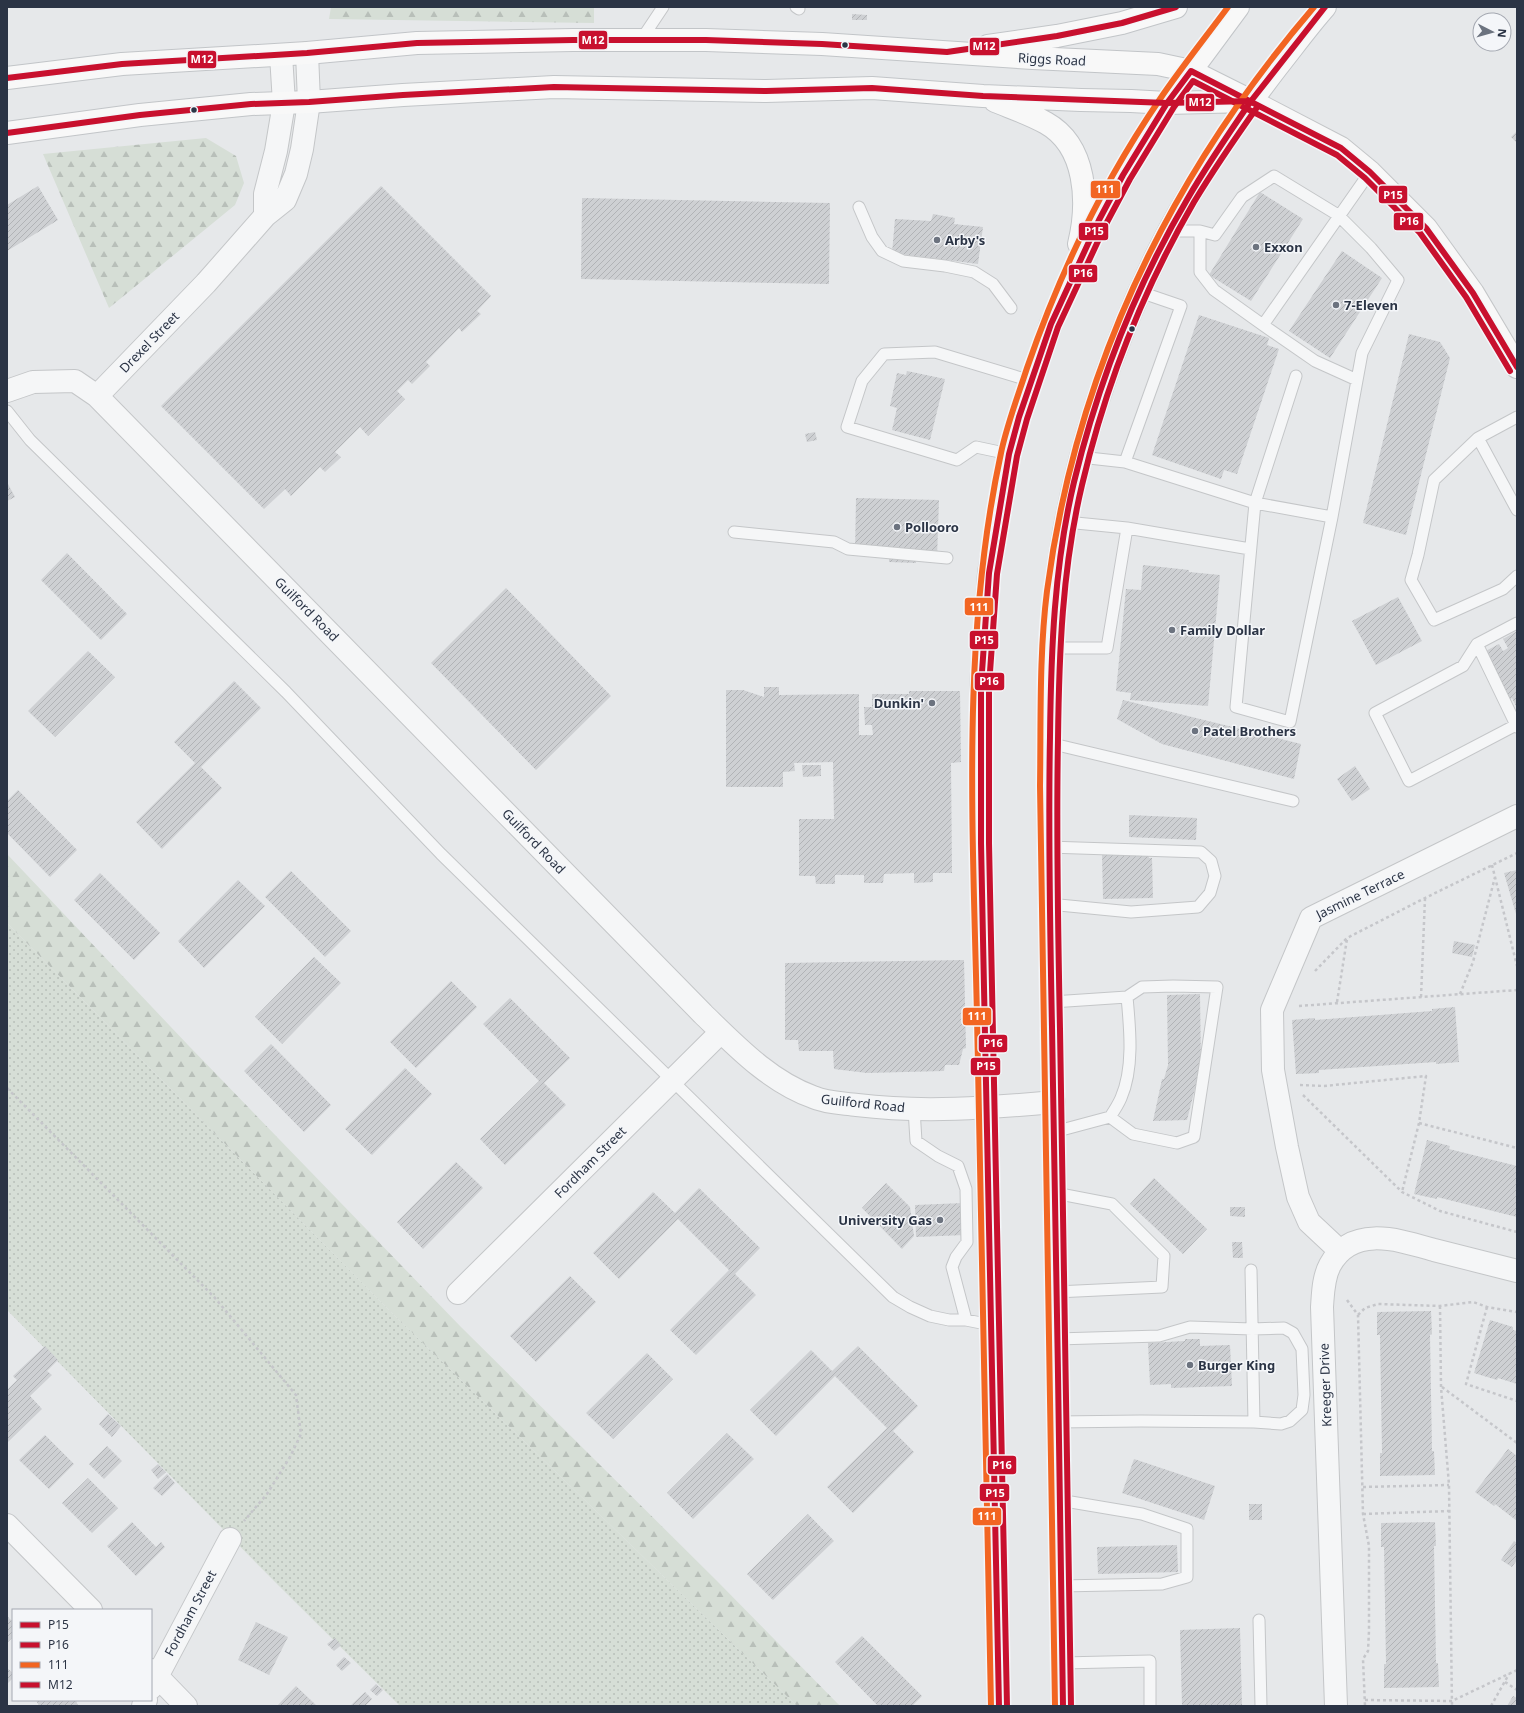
<svg xmlns="http://www.w3.org/2000/svg" width="1524" height="1713" viewBox="0 0 1524 1713" font-family="'Noto Sans',sans-serif">
  <style>
    .grass { fill: url(#grass-dots) }
    .forest { fill: url(#forest-firs) }
    .building { fill: url(#building-hatch) }
    .lines { fill: none; stroke-linecap: round; stroke-linejoin: round }
    .lane-casing { stroke: #c4c6c8; stroke-width: 13 }
    .street-casing { stroke: #c4c6c8; stroke-width: 24 }
    .secondary-casing { stroke: #c4c6c8; stroke-width: 24 }
    .primary-casing { stroke: #c2c5c8; stroke-width: 24 }
    .path { stroke: #c5c6ca; stroke-width: 2.5; stroke-dasharray: 3 3; stroke-linecap: butt }
    .lane { stroke: #f5f6f7; stroke-width: 11 }
    .street { stroke: #f5f6f7; stroke-width: 22 }
    .secondary { stroke: #f8f8f8; stroke-width: 22 }
    .primary { stroke: #f8f8f8; stroke-width: 22 }
    .bus-1-casing { stroke: #f4f6f9; stroke-width: 9 }
    .bus-2-casing { stroke: #f4f6f9; stroke-width: 9 }
    .bus-3-casing { stroke: #f4f6f9; stroke-width: 9 }
    .bus-4-casing { stroke: #f4f6f9; stroke-width: 9 }
    .bus-1 { stroke: #c8102e; stroke-width: 6 }
    .bus-2 { stroke: #c8102e; stroke-width: 6 }
    .bus-3 { stroke: #f26522; stroke-width: 6 }
    .bus-4 { stroke: #c8102e; stroke-width: 6 }
    .bus-dot { fill: #2b3445; stroke: #f4f6f9; stroke-width: 1.5 }
    .poi-dot { fill: #6c737f; stroke: #f4f6f9; stroke-width: 1.5 }
    .labels { text-anchor: middle; stroke-width: 3; stroke-linejoin: round; paint-order: stroke }
    .street-label { font-size: 13px; fill: #2b3445; stroke: #f4f6f9 }
    .poi-label { font-size: 13px; font-weight: bold; fill: #2b3445; stroke: #f4f6f9; text-anchor: start }
    .line-badge { stroke: #f4f6f9; stroke-width: 1.5 }
    .badge-label { font-size: 11px; text-anchor: middle; font-weight: bold; fill: #fff }
  </style>
  <defs>
    <pattern id="grass-dots" width="8" height="8" patternUnits="userSpaceOnUse"><rect width="8" height="8" fill="#d6ded6"/><path d="M2 2h.1M6 6h.1" fill="none" stroke="#b8bfb9" stroke-width="1.8" stroke-linecap="round"/></pattern>
    <pattern id="forest-firs" width="22" height="20" patternUnits="userSpaceOnUse"><rect width="22" height="20" fill="#d6ded6"/><path d="M5 1l3.5 6h-7zM16 11l3.5 6h-7z" fill="#b8bfb9"/></pattern>
    <pattern id="building-hatch" width="6" height="6" patternUnits="userSpaceOnUse"><rect width="6" height="6" fill="#ced0d3"/><path d="M-1 1l2-2M0 6l6-6M5 7l2-2" fill="none" stroke="#b1b3b6"/></pattern>
  </defs>
  <rect width="100%" height="100%" fill="#e6e8ea"/>
  <path class="grass" d="M7,923l385,390 405,393h-397l-121,-120 -272,-276z"/>
  <path class="forest" d="M331,7h263v16l-265,-4z
    M206,138l30,18 8,27 -9,22 -126,103 -66,-154z
    M7,854l181,191 273,282 255,253 124,126h-43l-405,-393 -385,-390z"/>
  <path class="building" d="M852,14l15,1v5h-15z
    M1517,131v12l-6,-6z
    M38,186l20,34 -51,31v-46z
    M381,186l110,110 -14,15 4,3 -19,18 -3,-4 -33,34 4,4 -18,18 -4,-4 -11,11 8,8 -37,37 -8,-9 -25,25 6,5 -16,15 -5,-5 -29,29 -6,-7 -21,20 -103,-103z
    M1260,192l43,27 -52,82 -42,-26z
    M582,198l248,5 -1,81 -248,-5z
    M933,214l22,4 -1,6 29,3 -5,37 -86,-11 3,-34 36,2z
    M1342,251l40,27 -52,80 -41,-27z
    M1199,315l70,23 -2,7 12,4 -42,125 -13,-4 -3,9 -69,-24z
    M1409,334l31,8 10,16 -44,177 -43,-12z
    M907,371l38,8 -15,61 -38,-10 5,-22 -7,-2 7,-33 9,2z
    M815,432l2,8 -10,2 -2,-8z
    M7,482l8,15 -8,4z
    M856,498l83,2 -2,58h-21v5l-27,-1v-6l-34,-1z
    M67,553l60,61 -26,26 -60,-60z
    M1143,565l46,5v2l31,3 -12,131 -78,-6 1,-7 -15,-2 10,-102 15,1z
    M506,588l105,108 -75,74 -105,-107z
    M1398,597l24,44 -46,24 -24,-44z
    M1517,631v77l-5,-10 -3,2 -29,-46 19,-10 4,7 5,-3 -5,-9z
    M88,651l27,26 -60,60 -27,-26z
    M234,681l27,27 -60,59 21,21 -60,61 -26,-27 59,-59 -21,-21z
    M764,687h15v8l80,-1v41h14l-1,-10h-7l-1,-18h8v-13h37v-3h51l1,71 -10,1 1,110h-19v9l-19,1v-10l-30,1 -1,9h-19v-8h-29v9h-19l-1,-8h-16v-57h35l-1,-57 -39,1 1,8 -12,1v15h-57v-97h17l21,7z
    M1123,700l178,44 -7,35 -132,-35 -45,-25z
    M802,765h19v11l-18,1z
    M1355,766l15,23 -18,12 -15,-22z
    M18,790l59,60 -27,27 -43,-44v-32z
    M1129,815l68,3 -1,22 -67,-3z
    M1148,851l1,7h3l1,40 -50,1 -1,-46z
    M1517,870v44h-1l-12,-41z
    M291,871l60,60 -26,26 -60,-60z
    M100,873l60,60 -26,27 -60,-60z
    M238,880l27,26 -61,62 -26,-27z
    M1454,941l21,4 -3,12 -20,-4z
    M314,957l27,26 -59,61 -27,-27z
    M964,960l2,88 -3,1 -4,16h-14l-1,6 -77,2 -33,-4 -1,-18h-34l-1,-11h-13v-77z
    M451,981l26,26 -61,61 -26,-26z
    M1200,994l1,71 -14,55 -34,1 9,-42h2l4,-14 -1,-70z
    M510,998l60,60 -26,25 22,22 -61,60 -25,-26 59,-58 -56,-57z
    M1455,1007l4,55 -23,2v-2l-117,8v3l-23,1 -4,-54 23,-2v2l117,-9v-2z
    M271,1044l60,61 -27,27 -60,-61z
    M405,1068l27,26 -60,61 -27,-26z
    M1427,1140l23,6 -1,3 68,17v51l-80,-20v2l-23,-5z
    M456,1162l27,26 -60,61 -26,-27z
    M1154,1178l53,51 -24,25 -53,-50z
    M886,1183l24,24 4,29 -12,13 -40,-41z
    M699,1188l61,60 -25,26 21,21 -60,60 -26,-25 59,-60 -51,-51 -59,60 -26,-26 60,-61 22,21z
    M964,1203l1,32 -49,2 -1,-32z
    M1230,1207h15v10l-15,-1z
    M1232,1242h10l1,16h-10z
    M570,1276l26,26 -60,60 -26,-26z
    M1431,1311l1,23 -2,1 2,116h2l1,24 -55,1v-23h2l-2,-118h-3v-23z
    M1490,1320l23,7v3l4,1v53l-19,-6 -1,2 -23,-7z
    M1185,1339h15v7l30,-1 2,41 -61,2v-4l-21,1 -2,-42 37,-2z
    M45,1346l13,14 -11,11 5,4 -22,21 12,13 -35,34v-53l10,-10 -4,-4z
    M858,1346l60,60 -25,25 21,21 -61,61 -26,-26 60,-59 -52,-52 -59,60 -26,-26 61,-60 21,21z
    M647,1353l26,26 -60,60 -27,-26z
    M108,1414l13,12 -9,11 -13,-13z
    M727,1433l27,26 -61,60 -26,-26z
    M45,1435l29,29 -25,25 -30,-29z
    M107,1446l15,15 -18,18 -15,-15z
    M1508,1449l9,7v65l-22,-17 -1,2 -19,-14z
    M1134,1459l81,27 -11,34 -82,-27z
    M158,1464l8,8 -8,7 -7,-9z
    M167,1474l8,9 -13,13 -9,-8z
    M88,1478l30,30 -26,25 -30,-30z
    M1249,1504h13v16h-13z
    M808,1514l26,27 -61,59 -26,-26z
    M132,1522l24,25 5,-5 4,5 -29,29 -29,-30z
    M1435,1522l1,24h-2l2,117h2l1,24 -55,1v-24h2l-2,-117h-3v-24z
    M1514,1541l3,2v17l-5,7 -11,-7z
    M1177,1545l1,27 -80,2 -1,-27z
    M7,1616l6,6v15l-6,6z
    M256,1622l32,15 -19,38 -31,-15z
    M1240,1628l2,78h-60l-2,-76z
    M862,1636l60,60 -10,10h-34l-43,-44z
    M335,1638l6,7 -7,6 -7,-7z
    M344,1657l7,6 -9,8 -6,-6z
    M7,1668l6,5v5l-6,6z
    M376,1684l7,6 -6,6 -7,-6z
    M296,1686l21,20h-40z
    M365,1692l7,7 -7,7h-15z
    M1513,1696l4,2v8h-10z
    M36,1700h40l2,6h-39z"/>
  <g class="lines">
    <g class="lane-casing">
      <path id="lane" d="M796,7l3,2
        M641,40l22,-33
        M859,207l13,30 10,14 21,10 42,5 29,6 19,12 18,24
        M1169,231h31l15,4 27,-38 32,-21 64,39 33,33 27,32 -36,73 -30,164 -42,205 -54,-15 19,-204 41,-127
        M1200,231v41l14,18 49,35 52,36 42,19
        M1263,325l107,-153
        M7,411l23,29 256,252 155,162 452,443 17,10 20,9 19,4h17l25,5
        M1517,417l-39,21 -44,42 -16,75 -7,25 23,40 69,-31 14,-13
        M1478,438l39,72
        M1009,454l-33,-7 -19,13 -110,-33 15,-46 22,-27 51,-2 96,29
        M1080,457l45,5 130,41 77,14
        M1125,462l56,-156 -41,-14
        M1066,522l61,6 123,21
        M734,532l100,10 14,7 99,9
        M1477,644l40,83
        M1052,648h55l20,-120
        M1516,725l-107,56 -34,-68 88,-47 14,-22 40,-21
        M1049,743l244,58
        M1048,847l153,5 10,9 4,15 -5,17 -12,14 -67,5 -82,-8
        M1052,1002l75,-5c3,32 7,71 -6,101 -3,7 -7,13 -11,19l-56,15
        M914,1109l2,32 22,15 20,10 8,23 1,53 -11,15 -4,10 14,53
        M1110,1117l23,17 44,9 17,-6 23,-150 -44,-1 -31,1 -15,10
        M1055,1193l57,11 52,52 -2,31 -106,5
        M1251,1270l3,152
        M1057,1339l102,-3 31,-9 62,2 32,-1 9,5 9,16 2,46 -2,15 -12,11 -9,3 -27,-2 -113,-1 -84,1
        M1059,1500l83,14 45,15v48l-25,7 -102,2
        M1259,1620l2,86
        M1062,1663l88,-2v45"/>
    </g>
    <g class="street-casing">
      <path id="street" d="M265,216v-22l11,-43 8,-48 -3,-48
        M7,391l26,-9 42,-1 22,15 606,618c33,32 66,67 110,83 13,6 30,6 44,8 66,8 131,3 197,-3
        M97,396l109,-113 59,-67 20,-16 11,-26 6,-25 7,-47 -2,-49
        M1340,1251l-31,-29 -11,-25 -11,-50 -14,-77 -1,-60 39,-92 206,-102
        M458,1293l263,-261
        M7,1525l84,85
        M151,1670l35,36
        M151,1688l79,-149
        M143,1706l3,-6
        M1336,1706l-14,-399c1,-13 1,-29 8,-42 22,-41 69,-25 104,-15 28,7 55,14 83,21"/>
    </g>
    <g class="secondary-casing">
      <path id="secondary" d="M1251,101l90,47 29,24 56,56 47,65 44,74"/>
    </g>
    <g class="primary-casing">
      <path id="primary" d="M988,46l69,-10 65,-13 54,-16
        M7,78l115,-14 185,-11 110,-10 156,-3h133l116,4 211,14 125,6 33,7 60,30
        M995,101c17,7 35,13 51,22 41,23 43,80 33,121
        M7,133l133,-18 111,-11 58,-2 94,-7 151,-8 212,4 106,-3 111,8 98,4 50,1 36,2 81,-2
        M999,1706l-18,-863v-157l8,-113 20,-119 10,-37 32,-93 18,-41 30,-63 40,-73 28,-44 71,-96
        M1063,1706l-15,-920c2,-64 0,-128 7,-192 13,-122 57,-255 114,-363 31,-58 68,-112 108,-164 16,-20 31,-41 48,-60"/>
    </g>
    <path class="path" d="M1492,865l25,101
      M1315,971l32,-33 78,-40 92,-45
      M1460,994l13,-32 22,-85
      M1421,997l4,-99
      M1337,1002l10,-63
      M1299,1006l218,-16
      M1300,1085l24,1 102,-10 -7,47 -17,69
      M7,1088l208,210 81,97 5,39 -11,23 -23,37 -23,27
      M1303,1095l99,97 38,19 77,21
      M1419,1123l98,25
      M1347,1300l11,15 5,199 6,32v85l-1,20 -5,8 2,47
      M1440,1306l1,81 8,98 3,221
      M1487,1307l-21,77 51,17
      M1358,1315l7,-7 13,-4 62,2 33,-4 14,5 30,5
      M1442,1387l75,56
      M1363,1487l86,-2
      M1363,1514l86,-3
      M1505,1682l12,8
      M1365,1700l87,1 65,-31
      M1491,1706l18,-32"/>
    <use href="#lane" class="lane"/>
    <use href="#street" class="street"/>
    <use href="#secondary" class="secondary"/>
    <use href="#primary" class="primary"/>
    <g class="bus-1-casing">
      <path id="bus-1" d="M999,1706l-18,-863v-157l8,-113 20,-119 10,-37 32,-93 48,-104 24,-45 44,-72 24,-32 150,77 29,24 56,56 47,65 44,74
        M1063,1706c-4,-226 -6,-453 -11,-679 -2,-97 -4,-193 -2,-290 1,-86 4,-171 24,-255 24,-99 62,-196 114,-284 19,-33 41,-65 63,-97"/>
    </g>
    <g class="bus-2-casing">
      <path id="bus-2" d="M1007,1706l-18,-863v-157l8,-112 20,-118 10,-37 31,-92 48,-103 24,-45 44,-72 19,-26 144,74 28,23 55,55 46,64 44,74
        M1071,1706c-4,-226 -6,-452 -11,-677 -2,-97 -4,-193 -2,-289 1,-86 4,-171 24,-255 23,-98 61,-195 112,-283 20,-33 42,-65 64,-96"/>
    </g>
    <g class="bus-3-casing">
      <path id="bus-3" d="M991,1706c-5,-230 -10,-460 -14,-689 -4,-188 -16,-379 24,-564 6,-29 17,-57 26,-85 32,-93 77,-187 133,-269 21,-31 45,-61 68,-92
        M1055,1706l-15,-920c1,-65 -1,-131 7,-195 29,-221 123,-416 267,-584"/>
    </g>
    <g class="bus-4-casing">
      <path id="bus-4" d="M7,78l115,-14 185,-11 110,-10 156,-3h133l116,4 125,8 110,-16 65,-13 54,-16
        M7,133l133,-18 111,-11 58,-2 94,-7 151,-8 212,4 106,-3 111,8 184,7 84,-2 74,-94"/>
    </g>
    <use href="#bus-1" class="bus-1"/>
    <use href="#bus-2" class="bus-2"/>
    <use href="#bus-3" class="bus-3"/>
    <use href="#bus-4" class="bus-4"/>
  </g>
  <g class="bus-dot">
    <circle cx="845" cy="45" r="3.5"/>
    <circle cx="194" cy="110" r="3.5"/>
    <circle cx="1132" cy="329" r="3.5"/>
  </g>
  <g class="poi-dot">
    <circle cx="937" cy="240" r="4"/>
    <circle cx="1256" cy="247" r="4"/>
    <circle cx="1336" cy="305" r="4"/>
    <circle cx="897" cy="527" r="4"/>
    <circle cx="1172" cy="630" r="4"/>
    <circle cx="932" cy="703" r="4"/>
    <circle cx="1195" cy="731" r="4"/>
    <circle cx="940" cy="1220" r="4"/>
    <circle cx="1190" cy="1365" r="4"/>
  </g>
  <g class="labels">
    <g class="street-label">
      <text transform="translate(1052 59) rotate(3)" y="5">Riggs Road</text>
      <text transform="translate(149 342) rotate(-46)" y="5">Drexel Street</text>
      <text transform="translate(307 609) rotate(45)" y="5">Guilford Road</text>
      <text transform="translate(534 841) rotate(46)" y="5">Guilford Road</text>
      <text transform="translate(1360 894) rotate(-26)" y="5">Jasmine Terrace</text>
      <text transform="translate(863 1103) rotate(6)" y="5">Guilford Road</text>
      <text transform="translate(590 1162) rotate(-45)" y="5">Fordham Street</text>
      <text transform="translate(1325 1385) rotate(-92)" y="5">Kreeger Drive</text>
      <text transform="translate(190 1613) rotate(-62)" y="5">Fordham Street</text>
    </g>
    <g class="poi-label">
      <text x="945" y="245">Arby's</text>
      <text x="1264" y="252">Exxon</text>
      <text x="1344" y="310">7-Eleven</text>
      <text x="905" y="532">Pollooro</text>
      <text x="1180" y="635">Family Dollar</text>
      <text x="924" y="708" text-anchor="end">Dunkin'</text>
      <text x="1203" y="736">Patel Brothers</text>
      <text x="932" y="1225" text-anchor="end">University Gas</text>
      <text x="1198" y="1370">Burger King</text>
    </g>
  </g>
  <g class="line-badge">
    <rect x="578" y="30" width="30" height="20" rx="4" fill="#c8102e"/>
    <rect x="969" y="37" width="31" height="19" rx="4" fill="#c8102e"/>
    <rect x="187" y="50" width="30" height="19" rx="4" fill="#c8102e"/>
    <rect x="1185" y="93" width="30" height="19" rx="4" fill="#c8102e"/>
    <rect x="1090" y="180" width="31" height="19" rx="4" fill="#f26522"/>
    <rect x="1378" y="185" width="30" height="19" rx="4" fill="#c8102e"/>
    <rect x="1393" y="212" width="31" height="19" rx="4" fill="#c8102e"/>
    <rect x="1078" y="222" width="31" height="19" rx="4" fill="#c8102e"/>
    <rect x="1068" y="264" width="30" height="19" rx="4" fill="#c8102e"/>
    <rect x="964" y="597" width="30" height="19" rx="4" fill="#f26522"/>
    <rect x="969" y="630" width="30" height="20" rx="4" fill="#c8102e"/>
    <rect x="974" y="672" width="31" height="19" rx="4" fill="#c8102e"/>
    <rect x="962" y="1007" width="30" height="19" rx="4" fill="#f26522"/>
    <rect x="978" y="1034" width="30" height="19" rx="4" fill="#c8102e"/>
    <rect x="970" y="1057" width="31" height="19" rx="4" fill="#c8102e"/>
    <rect x="987" y="1455" width="30" height="20" rx="4" fill="#c8102e"/>
    <rect x="979" y="1483" width="31" height="19" rx="4" fill="#c8102e"/>
    <rect x="972" y="1507" width="30" height="19" rx="4" fill="#f26522"/>
  </g>
  <g class="badge-label">
    <text x="593" y="44">M12</text>
    <text x="984" y="50">M12</text>
    <text x="202" y="63">M12</text>
    <text x="1200" y="106">M12</text>
    <text x="1105" y="193">111</text>
    <text x="1393" y="199">P15</text>
    <text x="1409" y="225">P16</text>
    <text x="1094" y="235">P15</text>
    <text x="1083" y="277">P16</text>
    <text x="979" y="611">111</text>
    <text x="984" y="644">P15</text>
    <text x="989" y="685">P16</text>
    <text x="977" y="1020">111</text>
    <text x="993" y="1047">P16</text>
    <text x="986" y="1070">P15</text>
    <text x="1002" y="1469">P16</text>
    <text x="995" y="1497">P15</text>
    <text x="987" y="1520">111</text>
  </g>
  <rect width="1524" height="1713" fill="none" stroke="#2b3445" stroke-width="16"/>
  <rect x="12" y="1609" width="140" height="92" fill="#f4f6f9" stroke="#a4a8b1"/>
  <rect x="20" y="1622" width="20" height="6" fill="#c8102e" stroke="#a4a8b1"/>
  <text x="48" y="1629" font-size="12" fill="#2b3445">P15</text>
  <rect x="20" y="1642" width="20" height="6" fill="#c8102e" stroke="#a4a8b1"/>
  <text x="48" y="1649" font-size="12" fill="#2b3445">P16</text>
  <rect x="20" y="1662" width="20" height="6" fill="#f26522" stroke="#a4a8b1"/>
  <text x="48" y="1669" font-size="12" fill="#2b3445">111</text>
  <rect x="20" y="1682" width="20" height="6" fill="#c8102e" stroke="#a4a8b1"/>
  <text x="48" y="1689" font-size="12" fill="#2b3445">M12</text>
  <g transform="translate(1492 32) rotate(96)"><circle r="19" fill="#f4f6f9" stroke="#a4a8b1"/>
  <path d="M0-3L7 15L0 10L-7 15Z" fill="#6c737f"/>
  <text y="-6" font-size="11" font-weight="bold" text-anchor="middle" fill="#2b3445">N</text>
  </g>
</svg>
